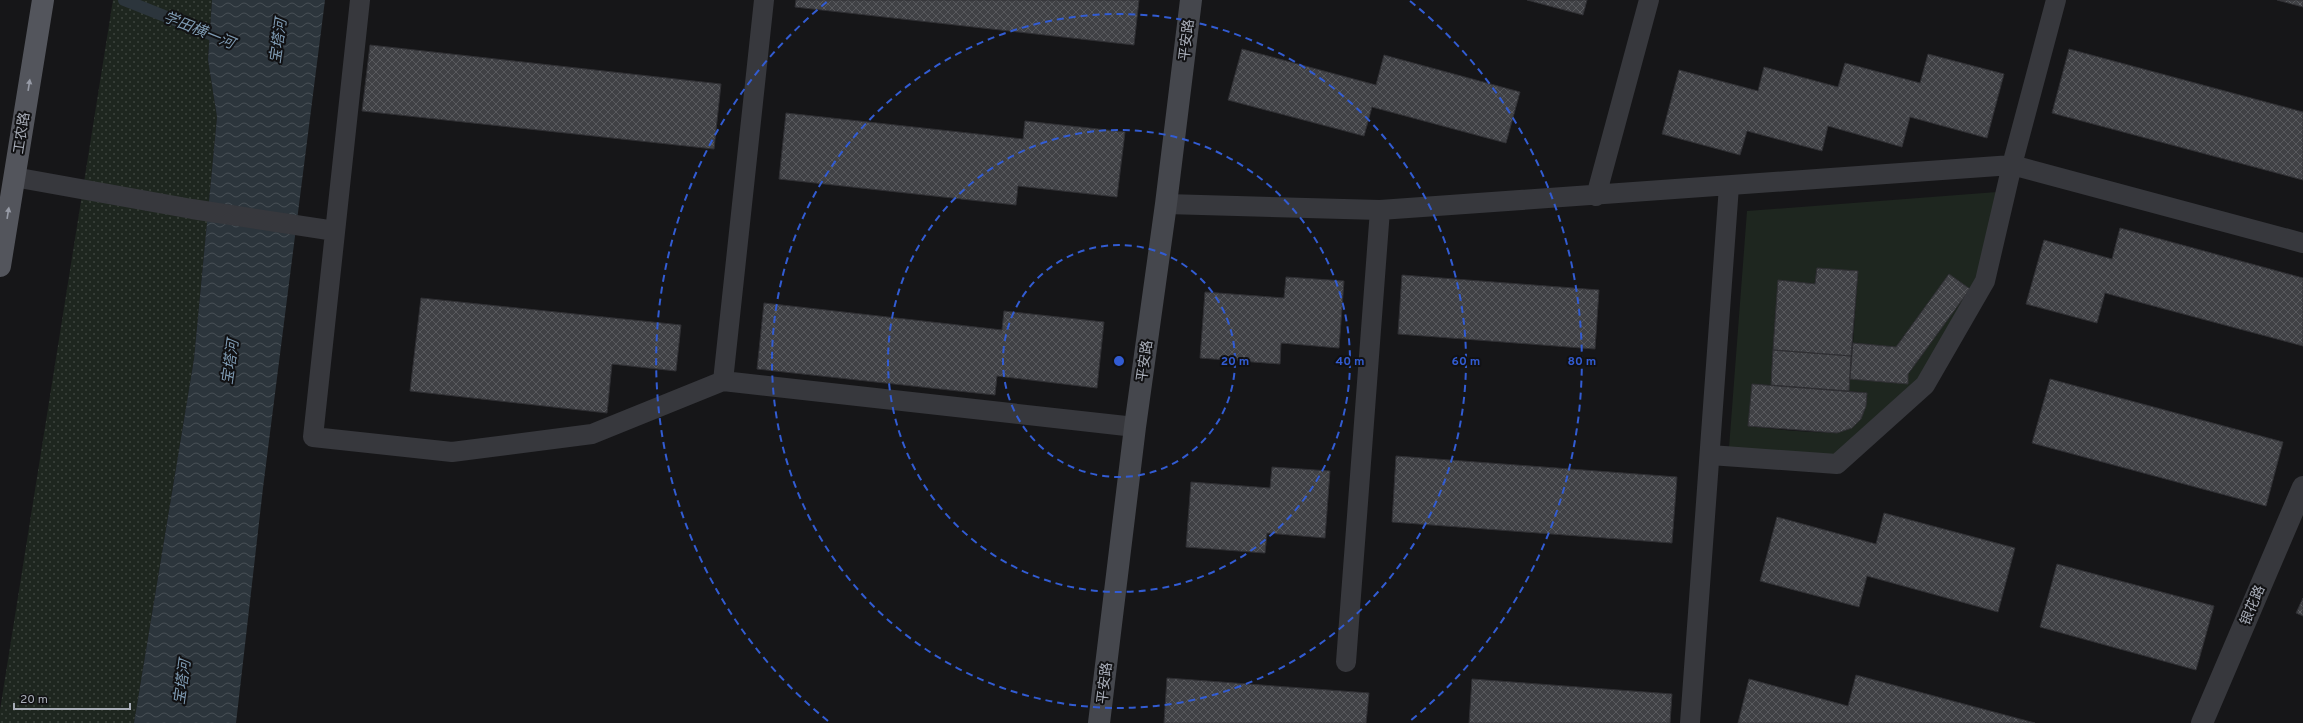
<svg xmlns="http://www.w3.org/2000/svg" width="2303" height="723" viewBox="0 0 2303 723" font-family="Overpass,'Noto Sans SC',sans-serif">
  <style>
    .grass { fill: url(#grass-dots) }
    .garden { fill: #1e261f; fill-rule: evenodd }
    .water { fill: url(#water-waves) }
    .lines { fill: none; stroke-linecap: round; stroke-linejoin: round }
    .stream { stroke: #2c353c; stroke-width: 12 }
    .building { fill: url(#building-cross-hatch); stroke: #303034 }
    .lane { stroke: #37383d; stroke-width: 20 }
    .street { stroke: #37383d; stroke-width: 22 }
    .secondary { stroke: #45474d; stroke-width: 22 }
    .primary { stroke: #53555c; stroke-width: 22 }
    .oneway { fill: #979ba6 }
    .ring { fill: none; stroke: #325cd3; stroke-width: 2; stroke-dasharray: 7 5 }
    .labels { text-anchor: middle; stroke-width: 4; stroke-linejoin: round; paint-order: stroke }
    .street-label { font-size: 14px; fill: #a8adb8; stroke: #111113 }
    .water-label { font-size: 15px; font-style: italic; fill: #7f9bb3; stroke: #111113 }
    .centre { fill: #325cd3; stroke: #111113; stroke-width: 2 }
    .ring-label { font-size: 12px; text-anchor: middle; font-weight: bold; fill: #325cd3; stroke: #111113; stroke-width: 4; stroke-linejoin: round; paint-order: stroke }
  </style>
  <defs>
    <pattern id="grass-dots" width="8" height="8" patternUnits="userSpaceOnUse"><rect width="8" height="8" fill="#1e261f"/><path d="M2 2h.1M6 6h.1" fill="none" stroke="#3c433d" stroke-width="1.8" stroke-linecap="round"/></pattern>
    <pattern id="water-waves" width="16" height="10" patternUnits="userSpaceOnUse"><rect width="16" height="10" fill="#2c353c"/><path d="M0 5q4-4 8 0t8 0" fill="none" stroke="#485056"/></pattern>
    <pattern id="building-cross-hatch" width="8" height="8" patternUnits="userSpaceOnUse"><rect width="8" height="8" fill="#404145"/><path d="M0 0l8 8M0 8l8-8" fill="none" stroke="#595a5e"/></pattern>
  </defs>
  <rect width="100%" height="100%" fill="#161618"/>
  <path class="grass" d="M113,0h99l-4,60 9,57 -23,242 -60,364h-134v-13z"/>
  <path class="garden" d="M1997,192l-20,86 -59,101 -85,77 -104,-8 18,-237zM1817,268l41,3 -5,72 43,4 53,-73 21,15 -62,85 -1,9 -57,-4 -1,12 18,2c-1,11 -6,29 -16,35 -18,10 -80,0 -103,-2l4,-42 19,1 7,-104 37,3z"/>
  <path class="water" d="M212,0h113l-62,488 -27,235h-102l60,-364 23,-242 -9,-57z"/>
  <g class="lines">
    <path class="stream" d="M124,0l101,40"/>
  </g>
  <path class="building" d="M796,0h343l-5,45 -339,-38z
    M1527,0h60l-4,15z
    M2277,0h26v7z
    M370,45l351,39 -7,65 -352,-38z
    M1242,49l134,36 8,-30 136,37 -14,51 -134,-36 -8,29 -136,-36z
    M2069,49l234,63v68l-251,-67z
    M1928,54l76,20 -17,64 -77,-21 -8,30 -74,-21 -6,25 -75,-20 -7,24 -78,-21 17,-64 79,21 6,-24 74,20 7,-24 75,20z
    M786,113l237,26 2,-18 100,11 -8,65 -99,-11 -2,19 -237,-26z
    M2120,228l183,50v68l-198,-53 -8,30 -71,-19 18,-64 68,19z
    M1817,268l41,3 -7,85 -78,-6 5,-70 37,4z
    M1949,274l21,15 -62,85v10l-58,-5 3,-36 43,4z
    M1402,275l197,15 -4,59 -197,-15z
    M1286,277l58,4 -5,67 -58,-5 -1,21 -80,-6 5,-66 79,6z
    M421,298l260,27 -5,46 -64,-7 -5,49 -197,-22z
    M764,303l238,27 2,-19 100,11 -7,66 -100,-12 -2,19 -238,-26z
    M1773,350l78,6 -2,35 -78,-6z
    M2050,379l233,63 -17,64 -234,-63z
    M1752,384l115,9 -1,13 -5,13 -9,9 -15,5 -89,-7z
    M1396,456l281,21 -5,66 -280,-21z
    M1272,467l58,4 -5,67 -58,-5 -2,20 -79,-6 5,-65 79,6z
    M1884,513l131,35 -17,64 -131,-36 -8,31 -99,-26 17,-64 99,27z
    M2057,564l157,42 -18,64 -156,-43z
    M2303,598v18l-7,-3z
    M1856,675l179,48h-297l11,-44 99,27z
    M1167,678l202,15 -3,30h-202z
    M1472,679l200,15 -2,29h-201z"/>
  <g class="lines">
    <path class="lane" d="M360,0l-47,437 139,15 140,-18 131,-53 412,46
      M14,177l178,32 143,22
      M1596,196l53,-196
      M1166,204l214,6 632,-45 291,78
      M723,381l41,-381
      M1710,455l127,9 88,-79 60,-104 27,-116 44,-165
      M1346,662l34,-452
      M1690,723l39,-537"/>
    <path class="street" d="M2202,723l101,-236"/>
    <path class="secondary" d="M1099,723l36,-296 31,-223 25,-204"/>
    <path class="primary" d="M0,266l43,-266"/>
  </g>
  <defs><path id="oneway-solid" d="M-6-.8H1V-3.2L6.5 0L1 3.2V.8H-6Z"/></defs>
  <g class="oneway">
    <use href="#oneway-solid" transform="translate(29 85) rotate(-81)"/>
    <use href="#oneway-solid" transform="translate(8 213) rotate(-81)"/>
  </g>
  <g class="ring">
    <circle cx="1119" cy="361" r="116"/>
    <circle cx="1119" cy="361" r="231"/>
    <circle cx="1119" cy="361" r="347"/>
    <path d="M828 721A463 463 0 0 1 828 1M1410 1A463 463 0 0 1 1410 721"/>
  </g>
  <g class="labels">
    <g class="street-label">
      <text transform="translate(1186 40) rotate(-83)" y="5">平安路</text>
      <text transform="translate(21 133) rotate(-81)" y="5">工农路</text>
      <text transform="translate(1144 361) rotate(-82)" y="5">平安路</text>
      <text transform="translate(2252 605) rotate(-67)" y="5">银花路</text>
      <text transform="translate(1104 683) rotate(-83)" y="5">平安路</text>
    </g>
    <g class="water-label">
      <text transform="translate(199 30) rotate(22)" y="5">学田横一河</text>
      <text transform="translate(278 41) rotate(-82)" y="5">宝塔河</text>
      <text transform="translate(230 362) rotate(-82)" y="5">宝塔河</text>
      <text transform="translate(182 682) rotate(-82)" y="5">宝塔河</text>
    </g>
  </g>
  <circle cx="1119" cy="361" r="6" class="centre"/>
  <g class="ring-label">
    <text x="1235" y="365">20 m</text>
    <text x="1350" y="365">40 m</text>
    <text x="1466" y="365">60 m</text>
    <text x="1582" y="365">80 m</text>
  </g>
  <path d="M14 703v6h116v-6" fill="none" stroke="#a8adb8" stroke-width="2"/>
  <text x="20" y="703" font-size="12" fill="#a8adb8" stroke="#111113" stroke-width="3" paint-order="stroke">20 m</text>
</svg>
